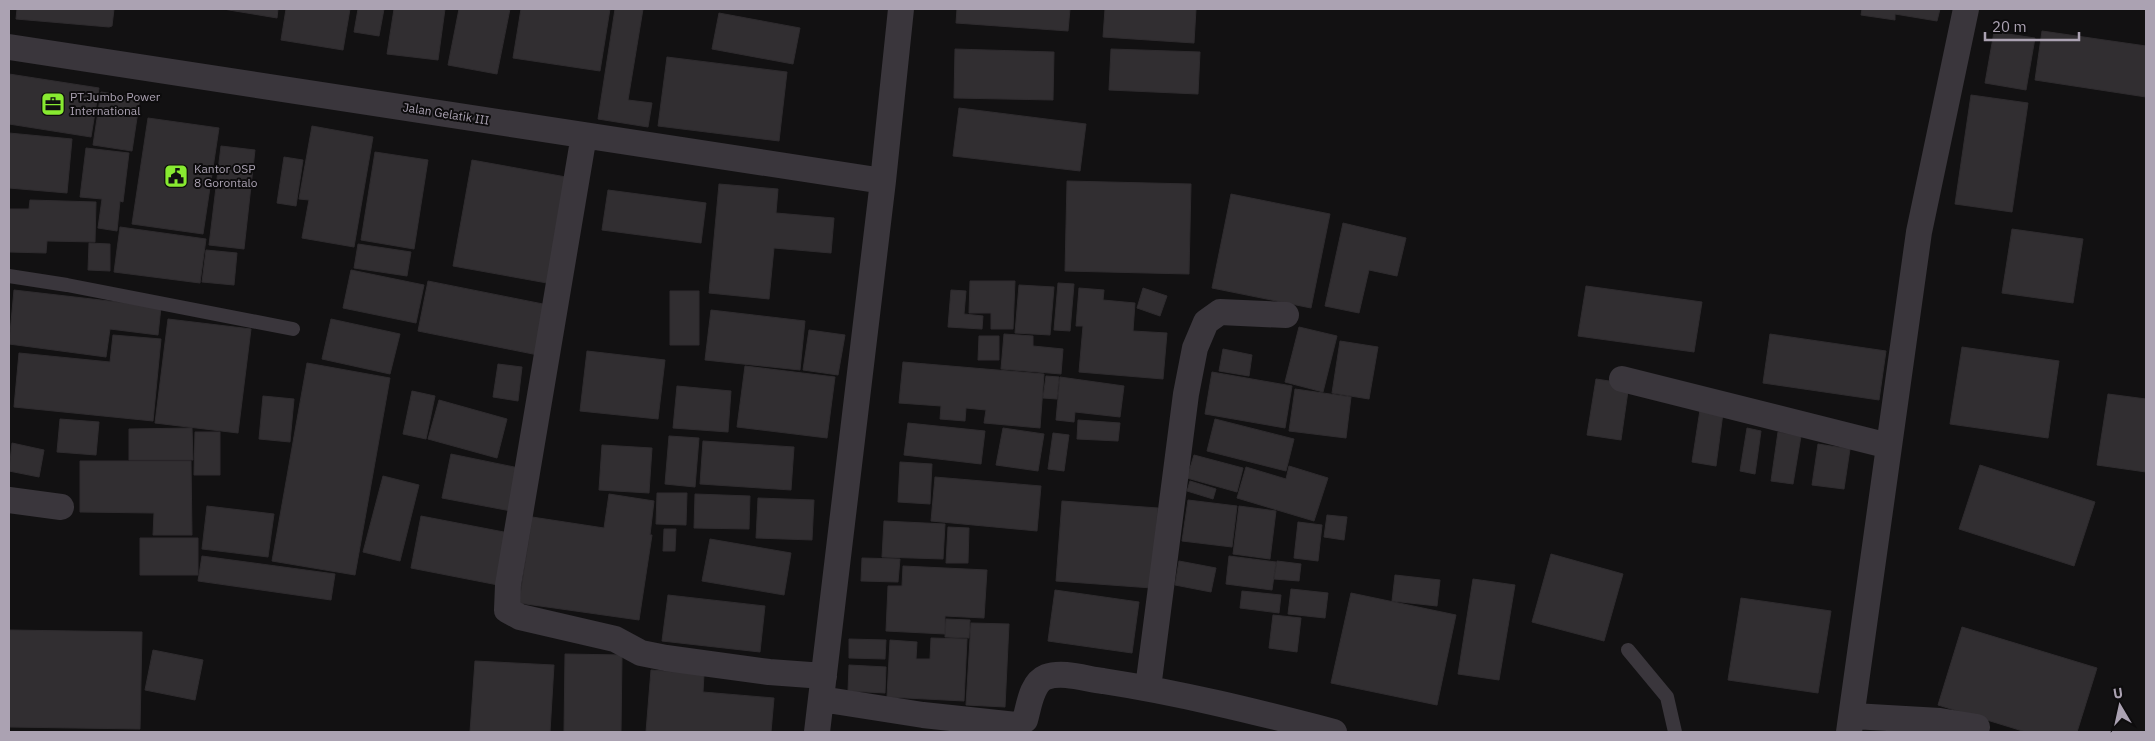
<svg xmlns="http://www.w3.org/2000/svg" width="2155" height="741" viewBox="0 0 2155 741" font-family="'IBM Plex Sans',sans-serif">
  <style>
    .building { fill: #312e31; stroke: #2e2b2e }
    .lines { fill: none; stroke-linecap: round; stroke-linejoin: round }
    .lane { stroke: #3a363c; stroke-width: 14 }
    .street { stroke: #3a363c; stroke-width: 26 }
    .labels { text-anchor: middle; stroke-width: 4; stroke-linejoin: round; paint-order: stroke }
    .poi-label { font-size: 12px; fill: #aba2b2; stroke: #0d0c0d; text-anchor: start }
    .street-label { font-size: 12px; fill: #aba2b2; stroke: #0d0c0d }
  </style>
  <rect width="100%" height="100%" fill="#121112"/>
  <path class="building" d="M17,9h97l-2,17 -3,1 -93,-8z
    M223,9h55l-1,9z
    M286,9h64l-7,41 -62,-10z
    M358,9h26l-5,27 -25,-4z
    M394,9h51l-7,51 -51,-6z
    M459,9h51l-13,65 -49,-9z
    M521,9h89l-10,62 -87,-13z
    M615,9h28l-15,91 24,3 -4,24 -50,-8z
    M957,9h113l-2,22 -112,-8z
    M1105,9h91l-2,34 -91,-6z
    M1862,9h78l-3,12 -42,-7v6l-34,-5z
    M719,13l81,15 -7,36 -81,-15z
    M2042,31l104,15v51l-111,-17z
    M1994,32l41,6 -9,52 -41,-7z
    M955,49l99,3 -1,48 -99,-2z
    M1111,49l89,3 -2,42 -89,-4z
    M667,57l120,15 -8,69 -121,-15z
    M9,74l90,14 -8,49 -82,-13z
    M101,92l39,6 -8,53 -39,-6z
    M1971,95l57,8 -16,109 -57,-8z
    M959,108l127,16 -6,47 -127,-15z
    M148,118l71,10 -16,106 -71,-10z
    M312,126l61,11 -19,110 -52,-9 7,-38 -10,-1z
    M9,133l63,6 -5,54 -58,-5z
    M221,146l34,4 -11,99 -35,-4z
    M86,148l43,5 -6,49 -3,-1 -3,30 -19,-3 4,-29 -22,-2z
    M375,152l53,8 -14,89 -53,-9z
    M284,157l19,3 -7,46 -19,-3z
    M472,160l94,17 -19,106 -94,-17z
    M1067,181l124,3 -2,90 -124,-3z
    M719,184l59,5 -2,24 58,5 -3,35 -57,-5 -5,51 -60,-6z
    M608,190l98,13 -5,40 -99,-13z
    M1231,194l99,20 -19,94 -99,-20z
    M30,200l66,2 -1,40 -48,-1 -1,12 -37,-1v-43h20z
    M1343,223l63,15 -9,38 -28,-6 -10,43 -34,-7z
    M120,227l86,12 -6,44 -86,-11z
    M2012,229l71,10 -10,64 -71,-10z
    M89,243l21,1v27l-22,-1z
    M358,244l53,8 -4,24 -53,-8z
    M206,250l31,3 -3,32 -32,-3z
    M351,270l73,15 -8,38 -73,-15z
    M428,281l120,24 -10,50 -120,-24z
    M970,281h45l-2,48h-22v-16h-22z
    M1058,283l16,1 -4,47 -16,-1z
    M1019,285l35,2 -4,48 -35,-2z
    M1586,286l116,16 -8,50 -116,-16z
    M1079,288l25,2 -1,10 32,3 -2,28 34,2 -4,46 -84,-7 4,-46h-7z
    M1143,288l24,8 -7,20 -23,-8z
    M14,290l147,17 -3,28 -48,-6 -4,28 -97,-13z
    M951,290l15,1 -2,23 19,2 -1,13 -34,-2z
    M670,291h29v54h-29z
    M711,310l94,11 -5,49 -95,-10z
    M168,319l83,10 -13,104 -83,-10z
    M331,319l69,15 -10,40 -68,-15z
    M1299,327l38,9 -14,56 -38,-10z
    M809,330l36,5 -7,40 -35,-5z
    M1004,334l29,2v10l30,3 -2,25 -60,-5z
    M1770,334l116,17 -7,49 -116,-17z
    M113,335l48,4 -8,82 -139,-14 5,-54 91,9z
    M979,336h20v24h-21z
    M1340,341l38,6 -9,52 -37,-6z
    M1962,347l97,14 -11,77 -98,-14z
    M1223,349l29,6 -3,21 -30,-5z
    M587,351l78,9 -7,59 -78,-8z
    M903,362l141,12 -4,54 -56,-5 2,-13 -20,-2 -1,13 -25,-2 1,-13 -42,-3z
    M307,363l83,15 -35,197 -83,-14z
    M498,364l24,3 -4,34 -25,-4z
    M745,366l90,11 -8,61 -90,-11z
    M1212,372l80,14 -7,42 -80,-14z
    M1046,376l13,1 -2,22 -14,-1z
    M1060,377l64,9 -4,31 -45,-5 -1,10 -18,-2z
    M1596,379l33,5 -8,56 -34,-5z
    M677,386l54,5 -3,41 -55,-4z
    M1295,389l56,8 -5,41 -57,-7z
    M412,391l23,5 -9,43 -23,-5z
    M2108,394l38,5v73l-49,-7z
    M263,396l31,3 -4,43 -31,-3z
    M439,400l68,19 -10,39 -69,-19z
    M1700,410l23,3 -7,53 -24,-4z
    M60,419l39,3 -3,33 -39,-3z
    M1215,419l79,20 -8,32 -79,-20z
    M1078,420l42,3 -2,18 -41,-2z
    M908,423l77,8 -4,33 -77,-9z
    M192,428l1,32h-64v-31z
    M1003,428l41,6 -6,37 -42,-6z
    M1747,428l14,3 -6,43 -15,-3z
    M195,432h25v43h-26z
    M1778,432l23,4 -8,48 -22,-3z
    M1053,433l16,2 -5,36 -16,-2z
    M669,436l30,2 -4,49 -30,-3z
    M703,441l91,6 -3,43 -91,-6z
    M12,443l32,7 -5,27 -30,-6z
    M1818,444l32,5 -6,40 -32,-4z
    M602,445l50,3 -3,45 -50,-3z
    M451,454l68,14 -8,43 -69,-13z
    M1194,455l49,13 -6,24 -50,-14z
    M80,461h111l1,74h-39l1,-22 -74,-1z
    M900,462l32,2 -2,40 -32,-2z
    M1980,465l115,37 -21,64 -115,-37z
    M1289,466l39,12 -14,43 -77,-23 9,-31 40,12z
    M383,476l36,9 -19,76 -37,-9z
    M935,477l106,9 -4,45 -106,-10z
    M1190,481l26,8 -3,10 -26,-8z
    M657,493h30l-1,32 -30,-1z
    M609,494l45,7 -4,34h2l-13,85 -120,-17 13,-86 72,11z
    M695,494l55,2 -1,33 -55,-1z
    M758,498l56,2 -2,40 -56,-2z
    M1188,500l49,6 -5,41 -50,-6z
    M1062,501l96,7 -6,80 -96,-7z
    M207,506l67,8 -6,43 -66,-8z
    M1239,506l37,5 -6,48 -37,-5z
    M1327,515l20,2 -3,23 -20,-3z
    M421,516l88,17 -11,52 -87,-17z
    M884,521l61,3 -2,35 -61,-2z
    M1298,522l24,3 -4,36 -24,-3z
    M948,527l21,1 -1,35h-22z
    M664,529h12l-1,22h-12z
    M140,538h58v37h-58z
    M710,539l81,14 -7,42 -82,-14z
    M1551,554l72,20 -19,67 -72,-19z
    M202,556l133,18 -4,26 -133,-19z
    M1229,556l47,6 -4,28 -46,-6z
    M862,558l38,1 -2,23 -37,-1z
    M1179,561l37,7 -5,24 -36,-7z
    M1277,561l24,3 -2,17 -25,-2z
    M903,566l84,4 -3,48 -39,-2v18l-59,-3 2,-45h14z
    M1395,575l45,5 -3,26 -45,-5z
    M1473,579l42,6 -16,95 -41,-6z
    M1291,589l37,4 -3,25 -37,-4z
    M1055,590l84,12 -7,51 -84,-12z
    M1242,591l39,4 -2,18 -39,-5z
    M1351,593l105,22 -19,90 -106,-22z
    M668,595l97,11 -5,46 -98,-11z
    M1741,598l90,13 -13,82 -90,-13z
    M1273,615l28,3 -4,34 -28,-4z
    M946,619l24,1 -1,18 -24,-1z
    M971,623l38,1 -4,83 -39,-2z
    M1962,627l135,41 -20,64h-51l-88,-27z
    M9,630l133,2 -2,97 -131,-2z
    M931,638l36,1 -3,62 -77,-4 3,-57 27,2 -1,17h14z
    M849,639l37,1 -1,19 -36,-1z
    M153,650l50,10 -8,40 -50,-10z
    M565,654l57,1 -1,77h-57z
    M475,661l79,4 -4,67h-80z
    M849,665l37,2 -1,26 -37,-2z
    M651,670l53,4 -1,18 71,6 -3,34h-125z"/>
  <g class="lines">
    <path class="lane" d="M9,276l58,9 226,44
      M1628,650l39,47 8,35"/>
    <path class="street" d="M9,47l874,134
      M584,135l-76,450 -1,25 13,7 95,22 26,14 25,5 103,14 55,4
      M1622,379l267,67
      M9,500l52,7
      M1148,688l38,-294 9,-46 11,-26 14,-10 66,3
      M821,699l102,16 93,10 9,-5c4,-13 6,-37 21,-43 17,-6 40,2 57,4 78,12 154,31 231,51
      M1853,716l87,5 37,6
      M817,732l66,-551 18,-172
      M1849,732l70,-500 47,-223"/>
  </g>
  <defs>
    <g id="office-square" transform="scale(1.25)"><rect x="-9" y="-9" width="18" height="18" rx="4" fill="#88ea31" stroke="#0d0c0d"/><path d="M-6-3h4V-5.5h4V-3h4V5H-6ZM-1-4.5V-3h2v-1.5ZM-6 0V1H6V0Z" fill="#111"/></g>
    <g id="civic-square" transform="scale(1.25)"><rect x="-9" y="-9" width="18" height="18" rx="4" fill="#88ea31" stroke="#0d0c0d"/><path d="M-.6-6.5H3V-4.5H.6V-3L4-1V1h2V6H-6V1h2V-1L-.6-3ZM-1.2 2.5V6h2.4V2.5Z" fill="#111"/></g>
  </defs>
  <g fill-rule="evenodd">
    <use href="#office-square" x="53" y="104"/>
    <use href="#civic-square" x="176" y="176"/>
  </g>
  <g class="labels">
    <g class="poi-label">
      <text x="70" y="101">PT.Jumbo Power<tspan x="70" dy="14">International</tspan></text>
      <text x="194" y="173">Kantor OSP<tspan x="194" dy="14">8 Gorontalo</tspan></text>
    </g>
    <g class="street-label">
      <text transform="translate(446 114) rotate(9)" y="4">Jalan Gelatik III</text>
    </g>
  </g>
  <rect width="2155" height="741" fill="none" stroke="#aba2b2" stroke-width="20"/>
  <g transform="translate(2120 706) rotate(351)" stroke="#0d0c0d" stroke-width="4" paint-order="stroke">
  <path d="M0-4L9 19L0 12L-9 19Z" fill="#aba2b2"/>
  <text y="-8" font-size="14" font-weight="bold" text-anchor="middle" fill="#aba2b2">U</text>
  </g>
  <path d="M1985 32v8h94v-8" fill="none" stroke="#aba2b2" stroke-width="2.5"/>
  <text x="1992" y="32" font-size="15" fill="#aba2b2" stroke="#0d0c0d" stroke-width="4" paint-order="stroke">20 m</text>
</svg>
